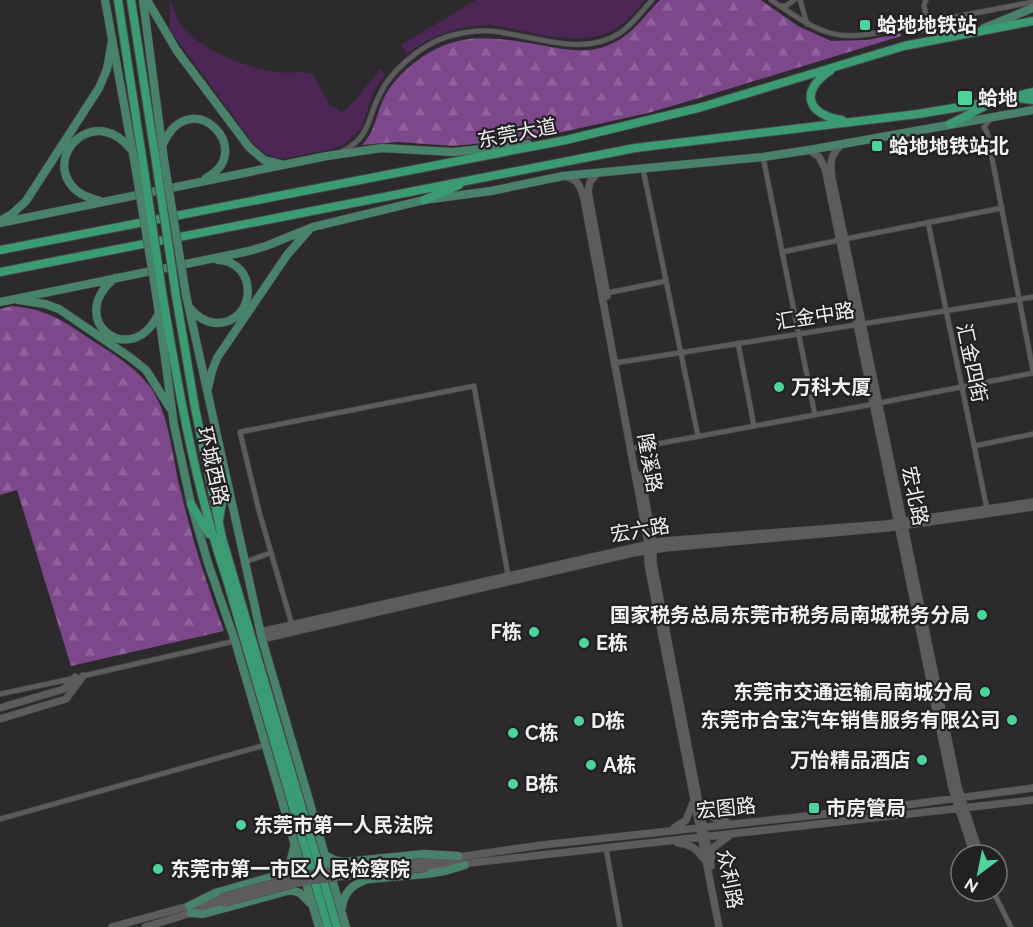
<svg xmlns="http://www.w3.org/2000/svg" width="1033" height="927" viewBox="0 0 1033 927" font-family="Raleway,'Noto Sans SC',sans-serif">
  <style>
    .green { fill: #4c2756 }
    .forest { fill: url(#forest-firs) }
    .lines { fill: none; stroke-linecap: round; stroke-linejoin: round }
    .street-casing { stroke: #49474a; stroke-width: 6 }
    .secondary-casing { stroke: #49474a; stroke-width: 8 }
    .primary-casing { stroke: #49474a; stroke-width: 9 }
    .highway-casing { stroke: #49474a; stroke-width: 10 }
    .street { stroke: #5d5b5d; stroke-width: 4.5 }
    .secondary { stroke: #5d5b5d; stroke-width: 7 }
    .primary { stroke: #49826a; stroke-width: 8 }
    .highway { stroke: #3b9c73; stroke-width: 8 }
    .secondary-bridge-casing { stroke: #49474a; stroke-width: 8; stroke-linecap: butt }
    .primary-bridge-casing { stroke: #49474a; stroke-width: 9; stroke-linecap: butt }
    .highway-bridge-casing { stroke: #49474a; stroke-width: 10; stroke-linecap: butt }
    .secondary-bridge { stroke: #5d5b5d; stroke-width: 7 }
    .primary-bridge { stroke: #49826a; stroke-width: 8 }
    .highway-bridge { stroke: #3b9c73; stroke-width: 8 }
    .poi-dot { fill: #4cd49b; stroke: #222022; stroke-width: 2 }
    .labels { text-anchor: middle; stroke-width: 4.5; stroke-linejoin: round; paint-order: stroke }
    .poi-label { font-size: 20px; font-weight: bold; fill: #f0eff1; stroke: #222022; text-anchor: start }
    .street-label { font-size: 20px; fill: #f0eff1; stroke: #222022 }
  </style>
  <defs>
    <pattern id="forest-firs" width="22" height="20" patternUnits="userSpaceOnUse" patternTransform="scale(1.5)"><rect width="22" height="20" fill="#7c478b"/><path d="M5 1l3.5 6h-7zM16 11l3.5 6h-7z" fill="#8f629c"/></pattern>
  </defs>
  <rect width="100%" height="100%" fill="#2c2a2c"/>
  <path class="green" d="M170,0c4,7 5,18 11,25 17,24 67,44 96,47 12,2 25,-2 37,3l15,29 12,8 8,-5 32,-38 4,5 -11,17 -13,38 -18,16 -11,4 -51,10 -14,-4 -14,-12 -83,-113z
    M476,0h169c-8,9 -17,20 -27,27 -33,24 -91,3 -129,-2 -34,2 -55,9 -82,29l-6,-9z"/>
  <path class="forest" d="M660,0h101l37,26 33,15 37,-1 32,-7 1,3 -202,62 -51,15 -113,25 -82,8 -55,-4 -36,3c15,-16 13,-30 23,-49 5,-10 14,-20 23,-28 47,-41 86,-31 143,-21 22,4 42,6 62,-4 20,-9 32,-28 47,-43z
    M12,306c33,3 49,13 75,31 23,15 50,30 66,54 18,30 19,68 28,101 11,47 26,93 43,139l-153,35 -54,-176 -17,5v-186z"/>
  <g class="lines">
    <g class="street-casing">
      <path id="street" d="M771,0c52,35 64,44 127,28
        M800,0l7,24
        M926,0l-2,5 3,16
        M781,6h5l8,-6
        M912,25l121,-23
        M990,119l-6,8 3,5 46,239
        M343,151c27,-14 24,-31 36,-55 11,-25 41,-50 67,-59 14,-4 31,-7 45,-6 42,4 91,27 129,2 13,-9 22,-22 32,-33
        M763,157l52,258
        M643,169l55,267
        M928,222l59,287
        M845,239l157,-31
        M782,252l58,-12
        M607,293l59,-12
        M738,343l16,83
        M615,363l418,-66
        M879,403l154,-30
        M974,446l59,-12
        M635,448l239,-44
        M245,562l25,-9
        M292,625l-33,-114 -19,-79 234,-46 34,189
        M83,676l152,-35
        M0,694l75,-16
        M0,819l265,-74
        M606,848l14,79
        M993,891l18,36"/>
    </g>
    <g class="secondary-casing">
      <path id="secondary" d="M841,145c-11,10 -11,19 -9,33l126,609 22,68
        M809,150l10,7 6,11 127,620 22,67
        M597,173l-7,9 -2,9 19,105
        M567,177c11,2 14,11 17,22l64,344v21l71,363
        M641,475l12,68v20l58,303
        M260,632l403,-91 224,-17 146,-22
        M262,639l371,-86 32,-5 222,-20 146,-21
        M0,708l64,-19 11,-12
        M0,719l66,-20 17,-23
        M702,807l12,11 13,4
        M674,828l12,-8 7,-17
        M678,843c11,1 19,5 25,15
        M711,859l3,-12 15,-11
        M424,862l118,-17 356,-39 135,-18
        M426,868l607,-68
        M112,927l110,-30
        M145,927l79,-24"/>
    </g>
    <g class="primary-casing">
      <path id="primary" d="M105,0l30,165
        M143,0l21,160
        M147,0l30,51 72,96 15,13 16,4
        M984,28l49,-20
        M163,144c28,-62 95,7 43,34
        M100,201c-10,-3 -21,-6 -28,-15 -21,-24 4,-61 34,-54 11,2 19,10 26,18
        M0,221l12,-7 14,-13 73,-113 8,-19 5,-28
        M0,223l327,-67 55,-8 71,4 75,-8
        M115,278c-51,41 15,93 43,37
        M186,295l76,344 84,288
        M19,300l26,4 14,5 72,49 15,12 24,38
        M157,300l17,125 17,79 17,59 27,78 84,286
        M0,302l249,-51 17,-5 47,-19 111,-27 67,-9 72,-15 200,-19 46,-7 224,-40
        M189,307c7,9 15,15 27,16 40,1 44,-61 2,-63
        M208,388l4,-17 5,-13 70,-103 22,-25
        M325,855l9,5 10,2 80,-8 34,2
        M189,906l26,-13 56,-16 10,-5 9,-9 5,-19
        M342,907c2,-16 12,-24 27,-28l57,-5 19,-3 20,-6
        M191,913l12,1 88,-24 9,3 10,10"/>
    </g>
    <g class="highway-casing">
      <path id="highway" d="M118,0l25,163
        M131,0l25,162
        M898,27l69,3
        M830,71c-31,20 -23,44 12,49
        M1016,98l17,2
        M950,124l37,-19
        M424,200l35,-15
        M0,250l566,-110 136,-33 202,-61 129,-25
        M0,272l635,-124 283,-34 78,-13 37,-9
        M176,296l19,112 27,130 115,389
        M163,298c16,95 33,191 64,282l101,347
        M191,504l18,30
        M219,520l7,-42"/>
    </g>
    <use href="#street" class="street"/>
    <use href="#secondary" class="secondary"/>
    <use href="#primary" class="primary"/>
    <use href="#highway" class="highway"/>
    <g class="secondary-bridge-casing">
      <path id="secondary-bridge" d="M222,897l86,-23 116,-12
        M224,903l86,-23 116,-12"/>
    </g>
    <g class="primary-bridge-casing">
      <path id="primary-bridge" d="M164,160l22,135
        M135,165l22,135"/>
    </g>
    <g class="highway-bridge-casing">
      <path id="highway-bridge" d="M156,162l20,134
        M143,163l20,135"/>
    </g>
    <use href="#secondary-bridge" class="secondary-bridge"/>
    <use href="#primary-bridge" class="primary-bridge"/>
    <use href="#highway-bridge" class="highway-bridge"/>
  </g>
  <g class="poi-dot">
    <rect x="859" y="19" width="12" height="12" rx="3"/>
    <rect x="957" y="90" width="16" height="16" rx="3"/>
    <rect x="871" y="140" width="12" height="12" rx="3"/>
    <circle cx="779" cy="387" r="6"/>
    <circle cx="982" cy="615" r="6"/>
    <circle cx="534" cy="632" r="6"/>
    <circle cx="584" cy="643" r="6"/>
    <circle cx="985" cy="692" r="6"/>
    <circle cx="1012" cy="720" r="6"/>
    <circle cx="579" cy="721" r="6"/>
    <circle cx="513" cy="733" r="6"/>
    <circle cx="922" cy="760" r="6"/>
    <circle cx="591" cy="765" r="6"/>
    <circle cx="513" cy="784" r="6"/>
    <rect x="808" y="802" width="12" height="12" rx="3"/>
    <circle cx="241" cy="825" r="6"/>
    <circle cx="158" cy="869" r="6"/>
  </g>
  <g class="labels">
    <g class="poi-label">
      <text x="877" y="32">蛤地地铁站</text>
      <text x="978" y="105">蛤地</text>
      <text x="889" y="153">蛤地地铁站北</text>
      <text x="791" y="394">万科大厦</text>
      <text x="970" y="622" text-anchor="end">国家税务总局东莞市税务局南城税务分局</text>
      <text x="522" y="639" text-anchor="end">F栋</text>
      <text x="596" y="650">E栋</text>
      <text x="973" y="699" text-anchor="end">东莞市交通运输局南城分局</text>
      <text x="1000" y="727" text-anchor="end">东莞市合宝汽车销售服务有限公司</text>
      <text x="591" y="728">D栋</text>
      <text x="525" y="740">C栋</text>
      <text x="910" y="767" text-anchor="end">万怡精品酒店</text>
      <text x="603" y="772">A栋</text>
      <text x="525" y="791">B栋</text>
      <text x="826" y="815">市房管局</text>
      <text x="253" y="832">东莞市第一人民法院</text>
      <text x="170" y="876">东莞市第一市区人民检察院</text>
    </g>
    <g class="street-label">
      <text transform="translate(517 133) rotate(-11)" y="7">东莞大道</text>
      <text transform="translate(815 316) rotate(-9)" y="7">汇金中路</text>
      <text transform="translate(972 363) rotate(78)" y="7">汇金四街</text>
      <text transform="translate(650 463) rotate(80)" y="7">隆溪路</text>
      <text transform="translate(213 466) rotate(77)" y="7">环城西路</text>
      <text transform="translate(915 496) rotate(78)" y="7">宏北路</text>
      <text transform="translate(640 530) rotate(-10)" y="7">宏六路</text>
      <text transform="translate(726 808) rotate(-6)" y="7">宏图路</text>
      <text transform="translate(730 879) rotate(79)" y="7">众利路</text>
    </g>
  </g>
  <g transform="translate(979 873) rotate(212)"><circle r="28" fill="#222022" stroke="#747375" stroke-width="1.5"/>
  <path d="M0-4.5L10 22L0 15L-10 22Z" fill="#4cd49b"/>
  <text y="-9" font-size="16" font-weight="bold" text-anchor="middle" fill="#f0eff1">N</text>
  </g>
</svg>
